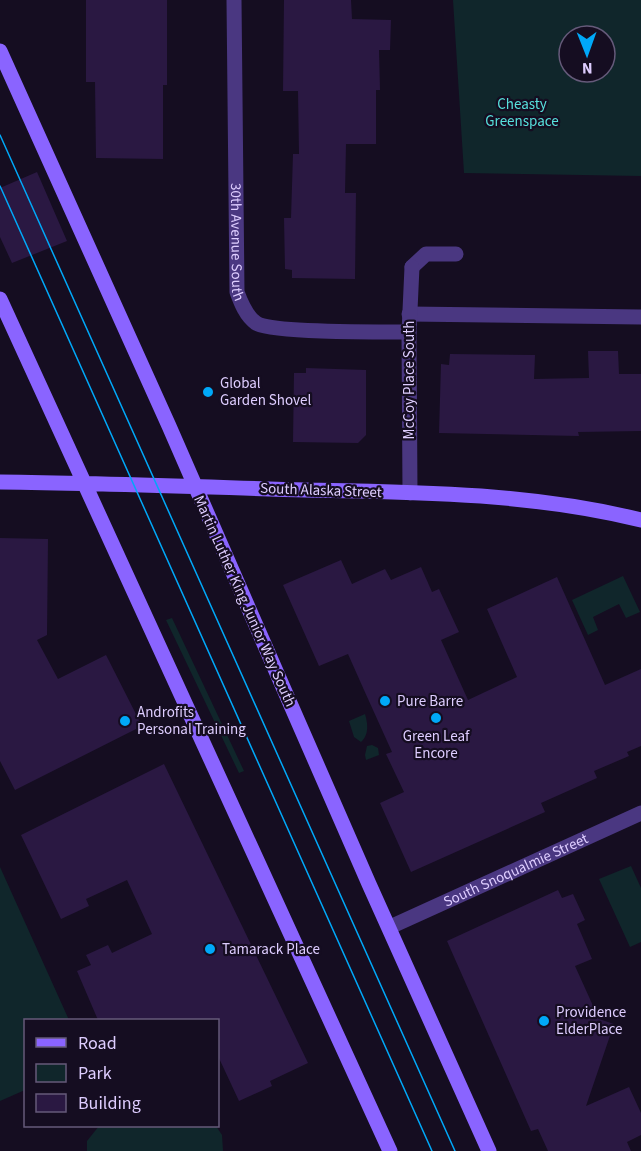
<svg xmlns="http://www.w3.org/2000/svg" width="641" height="1151" viewBox="0 0 641 1151" font-family="'Source Sans 3',sans-serif">
  <style>
    .green { fill: #10262b; fill-rule: evenodd }
    .building { fill: #2a1842 }
    .lines { fill: none; stroke-linecap: round; stroke-linejoin: round }
    .lane { stroke: #4a3781; stroke-width: 15 }
    .street { stroke: #4a3781; stroke-width: 15 }
    .secondary { stroke: #8a64ff; stroke-width: 15 }
    .tram { stroke: #00a8f8; stroke-width: 1.5 }
    .poi-dot { fill: #00a8f8; stroke: #150d21; stroke-width: 2 }
    .labels { text-anchor: middle; stroke-width: 4.5; stroke-linejoin: round; paint-order: stroke }
    .park-label { font-size: 15px; fill: #57e1dd; stroke: #150d21 }
    .street-label { font-size: 15px; fill: #decdff; stroke: #150d21 }
    .poi-label { font-size: 15px; fill: #decdff; stroke: #150d21; text-anchor: start }
  </style>
  <rect width="100%" height="100%" fill="#150d21"/>
  <path class="green" d="M453,0h188v176l-177,-3zM569,36h36v36h-36z
    M623,576l17,36 -14,6 -7,-14 -26,13 5,13 -10,5 -16,-35z
    M172,618l72,153 -5,2 -73,-153z
    M365,714c3,10 4,21 -4,28l-7,-5 -5,-16z
    M372,745l6,3 1,7 -13,5 -1,-5 2,-9z
    M631,866l10,22v54l-11,5 -31,-68z
    M0,867l69,153h-43l-1,70 -25,11z
    M99,1126h117l6,9 1,16h-136v-10z"/>
  <path class="building" d="M86,0h81v85h-4v74l-67,-1 -1,-76h-9z
    M284,0h67l1,19 39,1 -1,30h-11l1,40h-4v54h-30l-1,49h11l-1,86 -63,-1v-8l-7,-1 -1,-51h7l2,-64h6l-1,-63h-15z
    M37,172l30,69 -55,22 -12,-26v-49z
    M588,351h30l1,23h22v57l-63,1 1,4 -140,-3 2,-69 8,1 1,-11 85,1 -1,24 55,-1z
    M306,368l60,2v65l-8,8 -65,-1 1,-69h12z
    M0,538l48,1 -1,96 -10,5 21,39 48,-24 36,71 -127,64 -15,-29z
    M341,560l11,24 33,-15 6,11 30,-13 11,25 7,-3 20,43 -18,8 27,60 49,-23 -30,-68 70,-32 48,108 36,-16v77l-14,6 2,4 -35,15 3,7 -56,25 4,9 -134,60 -31,-69 24,-11 -18,-38 6,-2 -28,-62 -16,-36 -29,12 -36,-81z
    M164,764l144,299 -38,18 2,5 -33,15 -21,-45v-36h-120l-21,-49 14,-6 -5,-10 22,-10 4,8 40,-19 -25,-54 -41,19 3,7 -28,13 -40,-84z
    M558,890l4,8 11,-4 12,26 -8,4 15,35 -17,7 24,53 15,5 -28,82 43,-19 12,26v22l-14,7 4,9h-83l-10,-22 -7,2 -84,-190z"/>
  <g class="lines">
    <path class="lane" d="M412,267l14,-13h30
      M409,314l232,3"/>
    <g class="street">
      <path id="s1" d="M234,0l3,292c4,11 9,24 19,31 14,10 128,9 153,9"/>
      <path d="M410,493l-1,-161 3,-65"/>
      <path id="s2" d="M390,927l251,-114"/>
    </g>
    <path class="secondary" d="M0,51l169,375 200,458 120,267
      M0,299l390,852
      M0,482c102,1 204,5 306,8 111,2 226,3 335,30"/>
    <path class="tram" d="M0,135l455,1016
      M0,186l432,965"/>
  </g>
  <g class="poi-dot">
    <circle cx="208" cy="392" r="6"/>
    <circle cx="385" cy="701" r="6"/>
    <circle cx="436" cy="718" r="6"/>
    <circle cx="125" cy="721" r="6"/>
    <circle cx="210" cy="949" r="6"/>
    <circle cx="544" cy="1021" r="6"/>
  </g>
  <g class="labels">
    <g class="park-label">
      <text x="522" y="109">Cheasty<tspan x="522" dy="17">Greenspace</tspan></text>
    </g>
    <g class="street-label">
      <text dy="5" stroke="none"><textPath href="#s1" startOffset="242">30th Avenue South</textPath></text>
      <text transform="translate(409 380) rotate(-90)" y="5">McCoy Place South</text>
      <text transform="translate(321 490) rotate(2)" y="5">South Alaska Street</text>
      <text transform="translate(245 601) rotate(66)" y="5">Martin Luther King Junior Way South</text>
      <text dy="5" stroke="none"><textPath href="#s2" startOffset="138">South Snoqualmie Street</textPath></text>
    </g>
    <g class="poi-label">
      <text x="220" y="388">Global<tspan x="220" dy="17">Garden Shovel</tspan></text>
      <text x="397" y="706">Pure Barre</text>
      <text x="137" y="717">Androfits<tspan x="137" dy="17">Personal Training</tspan></text>
      <text x="436" y="741" text-anchor="middle">Green Leaf<tspan x="436" dy="17">Encore</tspan></text>
      <text x="222" y="954">Tamarack Place</text>
      <text x="556" y="1017">Providence<tspan x="556" dy="17">ElderPlace</tspan></text>
    </g>
  </g>
  <rect x="24" y="1019" width="195" height="108" fill="#150d21" stroke="#655a7a" stroke-width="1.5"/>
  <rect x="36" y="1038" width="30" height="9" fill="#8a64ff" stroke="#655a7a" stroke-width="1.5"/>
  <text x="78" y="1049" font-size="18" fill="#decdff">Road</text>
  <rect x="36" y="1064" width="30" height="18" fill="#10262b" stroke="#655a7a" stroke-width="1.5"/>
  <text x="78" y="1079" font-size="18" fill="#decdff">Park</text>
  <rect x="36" y="1094" width="30" height="18" fill="#2a1842" stroke="#655a7a" stroke-width="1.5"/>
  <text x="78" y="1109" font-size="18" fill="#decdff">Building</text>
  <g transform="translate(587 54) rotate(179)"><circle r="28" fill="#150d21" stroke="#655a7a" stroke-width="1.5"/>
  <path d="M0-4.5L10 22L0 15L-10 22Z" fill="#00a8f8"/>
  <text y="-9" font-size="16" font-weight="bold" text-anchor="middle" fill="#decdff">N</text>
  </g>
</svg>
